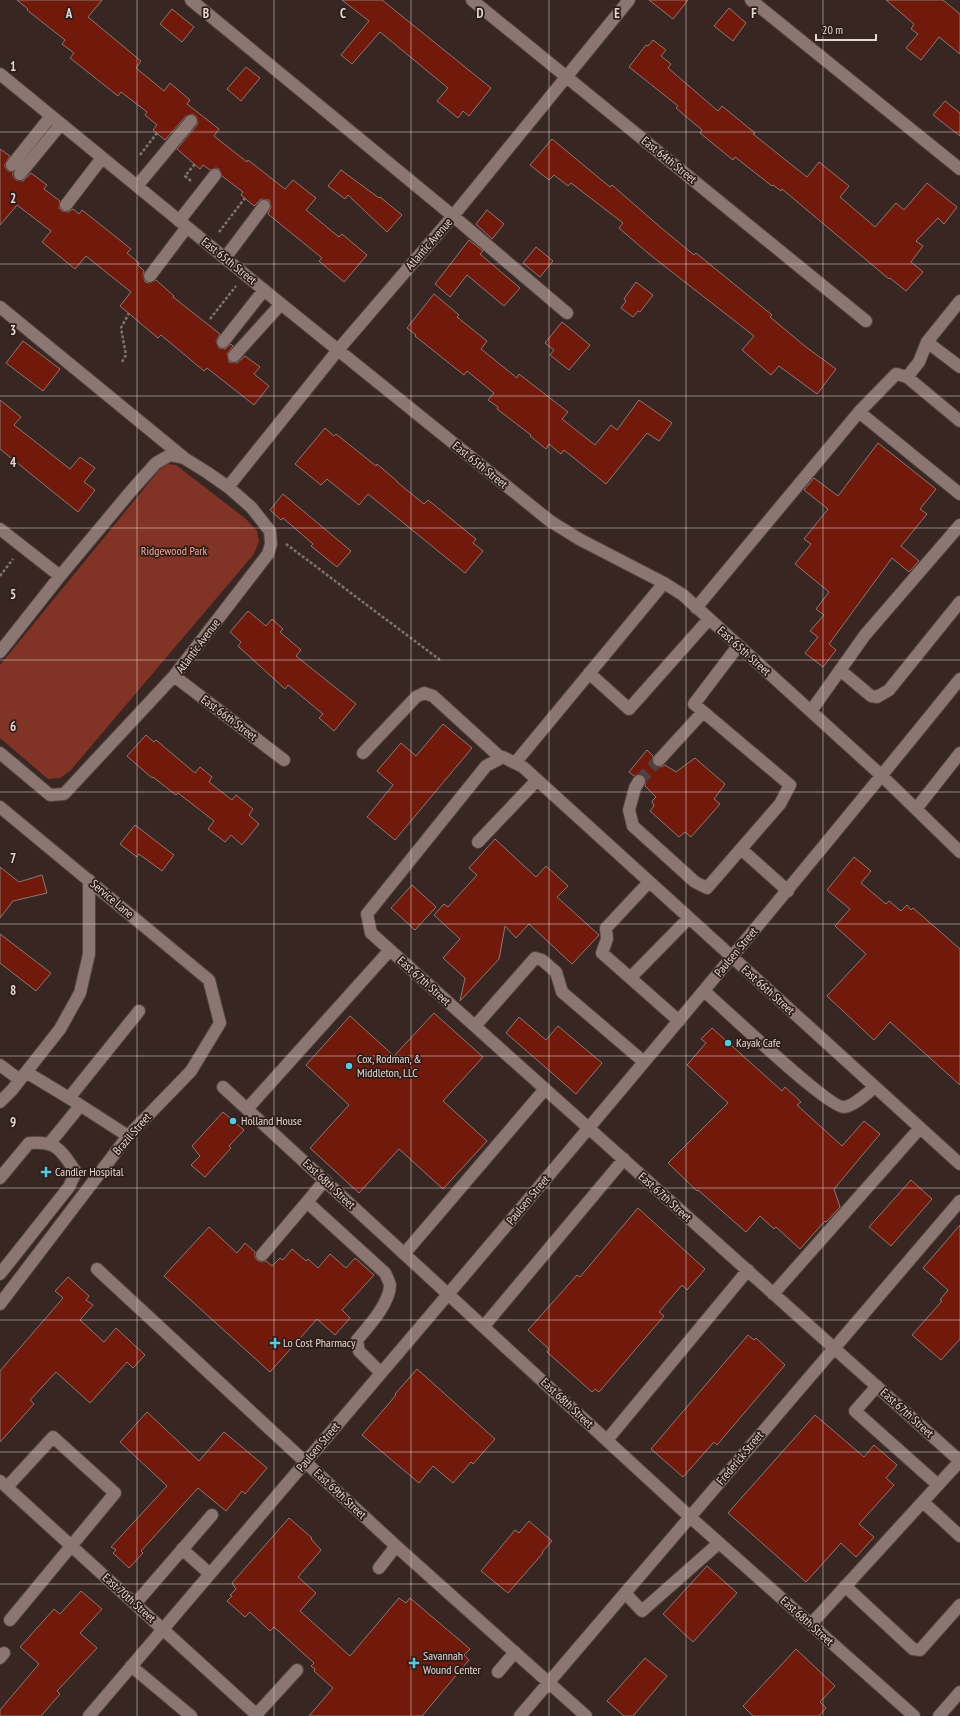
<svg xmlns="http://www.w3.org/2000/svg" width="960" height="1716" viewBox="0 0 960 1716" font-family="'PT Sans Narrow',sans-serif">
  <style>
    .green { fill: #813325 }
    .building { fill: #711a0c; stroke: #8d7773 }
    .lines { fill: none; stroke-linecap: round; stroke-linejoin: round }
    .minor-tunnel { stroke: #51403d; stroke-width: 12; stroke-dasharray: 12 6; stroke-linecap: butt }
    .minor-casing { stroke: #51423f; stroke-width: 14 }
    .path { stroke: #827370; stroke-width: 2.5; stroke-dasharray: 3 2; stroke-linecap: butt }
    .minor { stroke: #8b7671; stroke-width: 12 }
    .grid { fill: none; stroke: #e2d6d3; stroke-width: 1; stroke-opacity: 0.55 }
    .poi-dot { fill: #55cae0; stroke: #2d1c18; stroke-width: 1.5 }
    .labels { text-anchor: middle; stroke-width: 3.5; stroke-linejoin: round; paint-order: stroke }
    .street-label { font-size: 12px; fill: #e2d6d3; stroke: #2d1c18 }
    .park-label { font-size: 12px; fill: #f3a899; stroke: #2d1c18 }
    .poi-label { font-size: 12px; fill: #e2d6d3; stroke: #2d1c18; text-anchor: start }
    .grid-label { font-size: 13px; text-anchor: middle; font-weight: bold; fill: #e2d6d3; stroke: #2d1c18; stroke-width: 3.5; stroke-linejoin: round; paint-order: stroke }
  </style>
  <rect width="100%" height="100%" fill="#372622"/>
  <path class="green" d="M167,464l9,1 70,54 11,12 2,10 -5,13 -184,217 -10,7 -12,1 -48,-41v-73l160,-196z"/>
  <path class="building" d="M17,0h85l-14,17 53,44 -5,7 28,23 6,-8 20,17 -3,4 32,25 -5,7 33,26 1,-2 37,29 8,-9 23,18 -10,12 33,27 3,-3 25,21 -23,27 -25,-21 3,-3 -54,-44 3,-7 -2,-7 -8,-1 -7,7 -13,-11 2,-3 -21,-16 -3,-7 -3,-1 -6,2 -7,-5 -3,4 -23,-20 20,-24 1,-3 -2,-6 -4,-2 -6,2 -21,24 -12,-10 4,-5 -12,-10 2,-3 -26,-20 -3,4 -48,-38 4,-5 -12,-9 3,-4 -38,-30 1,-1z
    M342,0h40l109,88 -22,28 -6,-5 -5,7 -21,-17 11,-13 -68,-56 -28,32 -11,-9 28,-34z
    M649,0h39l-15,19z
    M886,0h57l17,14v40l-21,-17 -18,23 -15,-12 12,-14 -7,-5 3,-5z
    M729,8l17,15 -13,18 -19,-15z
    M172,9l22,18 -12,15 -22,-18z
    M653,40l13,10 -5,6 10,8 -3,4 50,43 4,-5 33,27 -2,1 54,43 12,-15 30,24 -9,11 35,30 21,-24 8,7 23,-27 30,24 -13,17 -6,-6 -22,23 7,5 -12,16 12,10 -17,19 -16,-13 -1,1 -107,-90 -1,2 -8,-6 -1,1 -37,-29 -2,3 -33,-27 2,-3 -26,-22 2,-2 -49,-39 17,-22 2,1z
    M246,67l14,11 -19,23 -14,-12z
    M945,101l15,12v23l-27,-21z
    M552,139l58,48 2,-2 47,41 35,29 2,-2 76,62 -2,2 36,30 30,22 -19,25 -38,-28 -8,9 -29,-25 12,-14 -105,-82 -30,-26 4,-5 -52,-40 -3,3 -14,-11 -5,5 -19,-15z
    M0,149l10,7 -5,8v3l3,4 5,1v4l3,4 7,1 8,-8 16,12 -3,4 16,12 -1,7 3,3 6,1 5,-3 6,5 3,-4 49,39 -4,4 12,10 -1,2 6,6 -1,4 2,7 4,1 7,-3 18,16 -1,1 47,37 -4,7 3,7 6,1 6,-5 2,2 -6,8 2,8 8,1 8,-7 15,11 -6,7 15,12 -15,19 -47,-37 -3,3 -43,-36 -3,3 -38,-32 11,-14 -45,-36 -11,13 -33,-27 9,-11 -34,-26 -17,20z
    M341,170l38,28 1,-1 22,18 -15,17 -39,-37 -3,4 -17,-13z
    M487,210l17,14 -12,15 -16,-15z
    M469,240l14,11 -3,3 40,34 -16,18 -37,-31 -17,22 -15,-13z
    M536,247l17,14 -13,16 -17,-14z
    M636,282l17,13 -13,17 -2,-1 -5,6 -12,-9 5,-7 -2,-2z
    M434,294l25,21 -2,2 30,24 -6,8 36,29 2,-4 49,38 -6,7 33,26 16,-20 6,5 22,-30 33,23 -13,18 -12,-8 -41,51 -42,-34 -3,4 -12,-10 -3,5 -16,-13 1,-1 -34,-26 1,-2 -10,-7 6,-7 -27,-22 -3,4 -49,-39 1,-1 -9,-7z
    M562,322l28,23 -21,25 -19,-15 4,-5 -9,-7z
    M23,341l37,28 -17,22 -37,-28z
    M0,400l21,17 -7,8 56,44 10,-12 15,11 -11,14 11,8 -17,22 -78,-63z
    M325,428l9,8 2,-2 40,32 1,-2 20,17v1l27,22 4,-4 48,39 -3,4 10,8 -18,22 -97,-79 -9,11 -32,-26 -6,6 -26,-21z
    M878,443l58,46 -16,20 7,5 -26,32 18,15 -10,11 -17,-14 -63,86 7,6 -13,17 -18,-14 13,-16 -8,-6 14,-16 -8,-6 13,-17 -34,-28 16,-20 -7,-5 24,-30 -24,-19 10,-12 24,18z
    M283,494l68,57 -14,16 -26,-21 2,-2 -30,-26 -2,2 -11,-10z
    M248,611l18,15 6,-7 11,10 -3,3 21,18 -5,6 60,48 -22,27 -15,-13 4,-4 -35,-29 -3,4 -47,-43 3,-4 -11,-10z
    M443,724l29,24 -77,92 -28,-23 26,-32 -16,-14 24,-28 15,13z
    M146,735l8,7 2,-2 39,33 5,-6 12,10 -3,5 23,18 4,-5 17,14 -4,6 10,9 -17,21 -11,-10 -6,7 -17,-13 6,-8 -36,-28 -2,2 -23,-18 -1,1 -25,-22z
    M647,750l6,6 -1,6 2,4 7,1 4,-2 11,7 19,-14 30,26 -11,15 6,5 -29,33 -6,-5 -6,5 -29,-26 4,-5 -2,-5 4,-4 -11,-11 1,-5v-3l-7,-4 -5,2 -5,-4z
    M135,825l39,30 -12,16 -23,-17 -2,3 -17,-13z
    M495,839l41,38 10,-11 22,20 -11,11 42,38 -27,29 -43,-40 -13,14 -11,-12 -6,33 -39,42 5,-23 -22,-20 17,-19 -26,-24 10,-11 4,3 29,-32 -8,-7z
    M854,857l17,14 -10,12 25,21 3,-3 12,10 6,-6 4,5 2,-2 47,41v136l-70,-63 -16,18 -47,-44 39,-42 -31,-28 15,-17 -23,-19z
    M0,867l19,15 23,-7 5,18 -34,8 -13,17z
    M412,885l24,22 -21,23 -24,-22z
    M0,934l51,39 -15,18 -36,-28z
    M434,1013l49,44 -40,44 44,40 -44,48 -44,-40 -40,44 -49,-45 39,-43 -43,-40 44,-49 44,40z
    M519,1017l27,23 12,-14 44,37 -26,31 -70,-61z
    M712,1028l70,63 3,-4 16,15 -4,3 45,41 22,-25 16,13 -46,55 6,18 -14,15 -1,-1 -25,28 -24,-22 -2,2 -14,-13 -14,16 -48,-42 -1,1 -29,-28 60,-60 -41,-38 19,-22 -5,-4z
    M223,1112l21,18 -15,16 2,2 -26,29 -14,-12 9,-9 -8,-10z
    M911,1180l21,19 -41,47 -22,-19z
    M638,1208l67,61 -18,21 -5,-5 -23,27 5,4 -65,76 -4,-3 -3,3 -45,-40 2,-3 -21,-19 49,-55 3,2z
    M960,1225v114l-19,21 -29,-25 30,-34 -2,-1 8,-10 -25,-22z
    M209,1227l28,26 8,-10 10,9v5l2,3 4,2 5,-1 6,5 8,-8 3,2 9,-11 14,12 2,-2 10,9 12,-14 16,14 9,-10 19,17 -32,35 8,8 -15,17 -18,-16 -47,53 -106,-96z
    M68,1277l21,19 -3,4 7,5 -13,15 24,22 12,-14 29,27 -12,13 -6,-6 -37,41 -34,-31 -26,28 4,4 -34,38v-71l63,-73 -8,-7z
    M748,1335l6,5 2,-2 29,27 -68,80 -3,-3 -31,35 -32,-28z
    M417,1369l78,70 -22,25 -2,-2 -18,21 -20,-17 -14,17 -57,-48 34,-40 -1,-1z
    M147,1412l52,49 25,-29 43,36 -22,26 -3,-3 -16,20 -28,-23 -57,63 2,2 -14,15 -16,-15 3,-3 -5,-3 56,-61 -47,-44z
    M815,1415l49,42 10,-12 23,20 -11,13 8,7 -35,39 15,13 -18,20 -15,-14 -35,39 -78,-69z
    M289,1518l23,20 -1,1 10,11 -23,27 18,16 -16,18 50,45 49,-58 7,5 4,-5 60,51 -6,6 5,5 -47,56h-113l24,-28 -19,-17 1,-2 -4,-3 3,-3 -32,-29 -8,-7 -4,4 -20,-19 -5,5 -18,-16 5,-5 -2,-1 6,-6 -4,-6z
    M529,1521l23,20 -10,11 1,1 -35,40 -27,-22 34,-41 4,3z
    M707,1566l30,27 -44,49 -30,-28z
    M81,1591l21,18 -22,24 17,15 -40,43 3,3 -19,22h-41v-6l39,-46 -19,-17 34,-38 6,5z
    M796,1649l39,37 -15,16 6,6 -7,8h-66l-10,-10z
    M645,1658l22,18 -34,40h-9l-17,-15z"/>
  <g class="lines">
    <path class="minor-tunnel" d="M639,781l20,-21"/>
    <g class="minor-casing">
      <path id="minor" d="M191,0l262,216 114,97
        M472,0l394,321
        M751,0l209,169
        M0,74l281,230 269,217 29,18 85,44 19,12 199,181 78,76
        M12,165l39,-49
        M20,174l41,-50
        M137,186l54,-65
        M66,205l36,-47
        M179,221l36,-46
        M225,258l39,-52
        M150,276l37,-49
        M0,307l183,150
        M223,342l41,-52
        M927,342l33,25
        M234,356l47,-52
        M907,377l12,-15 8,-20 33,-41
        M859,412l37,-38 11,3 53,44
        M228,487l110,-137 115,-134 176,-216
        M0,529l60,47
        M696,608l163,-196 101,82
        M0,652l60,-76 71,-85 25,-28 14,-8 14,3 24,15 20,14 23,20 19,24 1,13 -3,10 -94,122 -110,118 -14,1 -50,-42
        M840,670l31,26 6,1 12,-7 71,-88
        M589,673l40,36 80,-90
        M174,676l110,84
        M811,711l54,-76 95,-110
        M363,753l53,-56 8,-4 9,3 68,62
        M659,760l44,-48
        M515,763l149,-180
        M639,781l-4,7 -6,22 4,16 62,56 12,6 73,-84 10,-19 -96,-81 44,-58
        M0,807l209,173 11,43 -29,48 -63,65 -128,168
        M916,809l44,-56
        M478,842l59,-62
        M741,849l47,42
        M649,882l-43,46 1,11 -5,14 77,68
        M634,981l-1,-6 56,-57
        M704,991c19,16 124,117 140,116 10,-1 23,-14 31,-20
        M475,1026l60,-68 7,2 14,12 6,20 82,70
        M0,1065l20,15
        M26,1072l43,26 70,-87
        M223,1087l467,430 224,199
        M69,1098l59,38
        M0,1102l12,-12 48,-61 20,-36 9,-39v-74
        M247,1109l143,-159
        M49,1144l31,-38
        M960,1164l-437,-397 -20,-10 -17,9 -119,148 4,19 589,528
        M0,1178l29,-35c29,-2 31,7 47,29l-7,15 -69,87
        M325,1180l-18,22 78,71c2,4 4,8 5,12 0,18 -22,42 -33,55l2,11 22,22
        M404,1254l141,-165
        M262,1255l45,-53
        M97,1269l299,277 190,170
        M773,1294l147,-166
        M484,1326l140,-167
        M877,1386l-22,25 83,74
        M607,1440l141,-170
        M0,1481l258,235
        M7,1487l46,-50 62,56 -105,127
        M923,1502l37,34
        M182,1549l28,25
        M379,1568l17,-22
        M845,1586l68,63 7,1 40,-45
        M625,1593l17,18 77,-68
        M135,1604l77,-89
        M811,1624l149,-163
        M0,1658l4,-5
        M131,1666l60,50
        M498,1672l17,-20
        M89,1716c293,-344 587,-686 871,-1037
        M255,1716l42,-46
        M520,1716l440,-515
        M939,1716l21,-24"/>
    </g>
    <path class="path" d="M140,155l17,-22
      M191,181l-6,-5 10,-12
      M219,232l26,-34
      M210,319l26,-33
      M122,362l4,-7 -5,-27 8,-15
      M286,544l154,116
      M0,576l13,-17"/>
    <use href="#minor" class="minor"/>
  </g>
  <path class="grid" d="M137,0v1716M274,0v1716M411,0v1716M549,0v1716M686,0v1716M823,0v1716M0,132h960M0,264h960M0,396h960M0,528h960M0,660h960M0,792h960M0,924h960M0,1056h960M0,1188h960M0,1320h960M0,1452h960M0,1584h960"/>
  <g class="poi-dot">
    <circle cx="728" cy="1043" r="4"/>
    <circle cx="349" cy="1066" r="4"/>
    <circle cx="233" cy="1121" r="4"/>
    <path d="M44 1166h4v4h4v4h-4v4h-4v-4h-4v-4h4z"/>
    <path d="M273 1337h4v4h4v4h-4v4h-4v-4h-4v-4h4z"/>
    <path d="M412 1657h4v4h4v4h-4v4h-4v-4h-4v-4h4z"/>
  </g>
  <g class="labels">
    <g class="street-label">
      <text transform="translate(669 160) rotate(39)" y="4">East 64th Street</text>
      <text transform="translate(429 244) rotate(-49)" y="4">Atlantic Avenue</text>
      <text transform="translate(229 261) rotate(39)" y="4">East 65th Street</text>
      <text transform="translate(480 465) rotate(39)" y="4">East 65th Street</text>
      <text transform="translate(198 646) rotate(-53)" y="4">Atlantic Avenue</text>
      <text transform="translate(744 651) rotate(42)" y="4">East 65th Street</text>
      <text transform="translate(229 718) rotate(37)" y="4">East 66th Street</text>
      <text transform="translate(112 899) rotate(40)" y="4">Service Lane</text>
      <text transform="translate(736 952) rotate(-50)" y="4">Paulsen Street</text>
      <text transform="translate(424 981) rotate(42)" y="4">East 67th Street</text>
      <text transform="translate(768 990) rotate(42)" y="4">East 66th Street</text>
      <text transform="translate(132 1134) rotate(-49)" y="4">Brazil Street</text>
      <text transform="translate(329 1184) rotate(43)" y="4">East 68th Street</text>
      <text transform="translate(665 1197) rotate(42)" y="4">East 67th Street</text>
      <text transform="translate(528 1200) rotate(-50)" y="4">Paulsen Street</text>
      <text transform="translate(567 1403) rotate(43)" y="4">East 68th Street</text>
      <text transform="translate(907 1413) rotate(42)" y="4">East 67th Street</text>
      <text transform="translate(318 1447) rotate(-50)" y="4">Paulsen Street</text>
      <text transform="translate(740 1458) rotate(-50)" y="4">Frederick Street</text>
      <text transform="translate(340 1494) rotate(43)" y="4">East 69th Street</text>
      <text transform="translate(129 1598) rotate(42)" y="4">East 70th Street</text>
      <text transform="translate(807 1621) rotate(42)" y="4">East 68th Street</text>
    </g>
    <g class="park-label">
      <text x="174" y="555">Ridgewood Park</text>
    </g>
    <g class="poi-label">
      <text x="736" y="1047">Kayak Cafe</text>
      <text x="357" y="1063">Cox, Rodman, &amp;<tspan x="357" dy="14">Middleton, LLC</tspan></text>
      <text x="241" y="1125">Holland House</text>
      <text x="55" y="1176">Candler Hospital</text>
      <text x="283" y="1347">Lo Cost Pharmacy</text>
      <text x="423" y="1660">Savannah<tspan x="423" dy="14">Wound Center</tspan></text>
    </g>
  </g>
  <g class="grid-label">
    <text x="69" y="18">A</text>
    <text x="206" y="18">B</text>
    <text x="343" y="18">C</text>
    <text x="480" y="18">D</text>
    <text x="617" y="18">E</text>
    <text x="754" y="18">F</text>
    <text x="13" y="71">1</text>
    <text x="13" y="203">2</text>
    <text x="13" y="335">3</text>
    <text x="13" y="467">4</text>
    <text x="13" y="599">5</text>
    <text x="13" y="731">6</text>
    <text x="13" y="863">7</text>
    <text x="13" y="995">8</text>
    <text x="13" y="1127">9</text>
  </g>
  <path d="M816 34v6h60v-6" fill="none" stroke="#e2d6d3" stroke-width="2"/>
  <text x="822" y="34" font-size="12" fill="#e2d6d3" stroke="#2d1c18" stroke-width="3" paint-order="stroke">20 m</text>
</svg>
